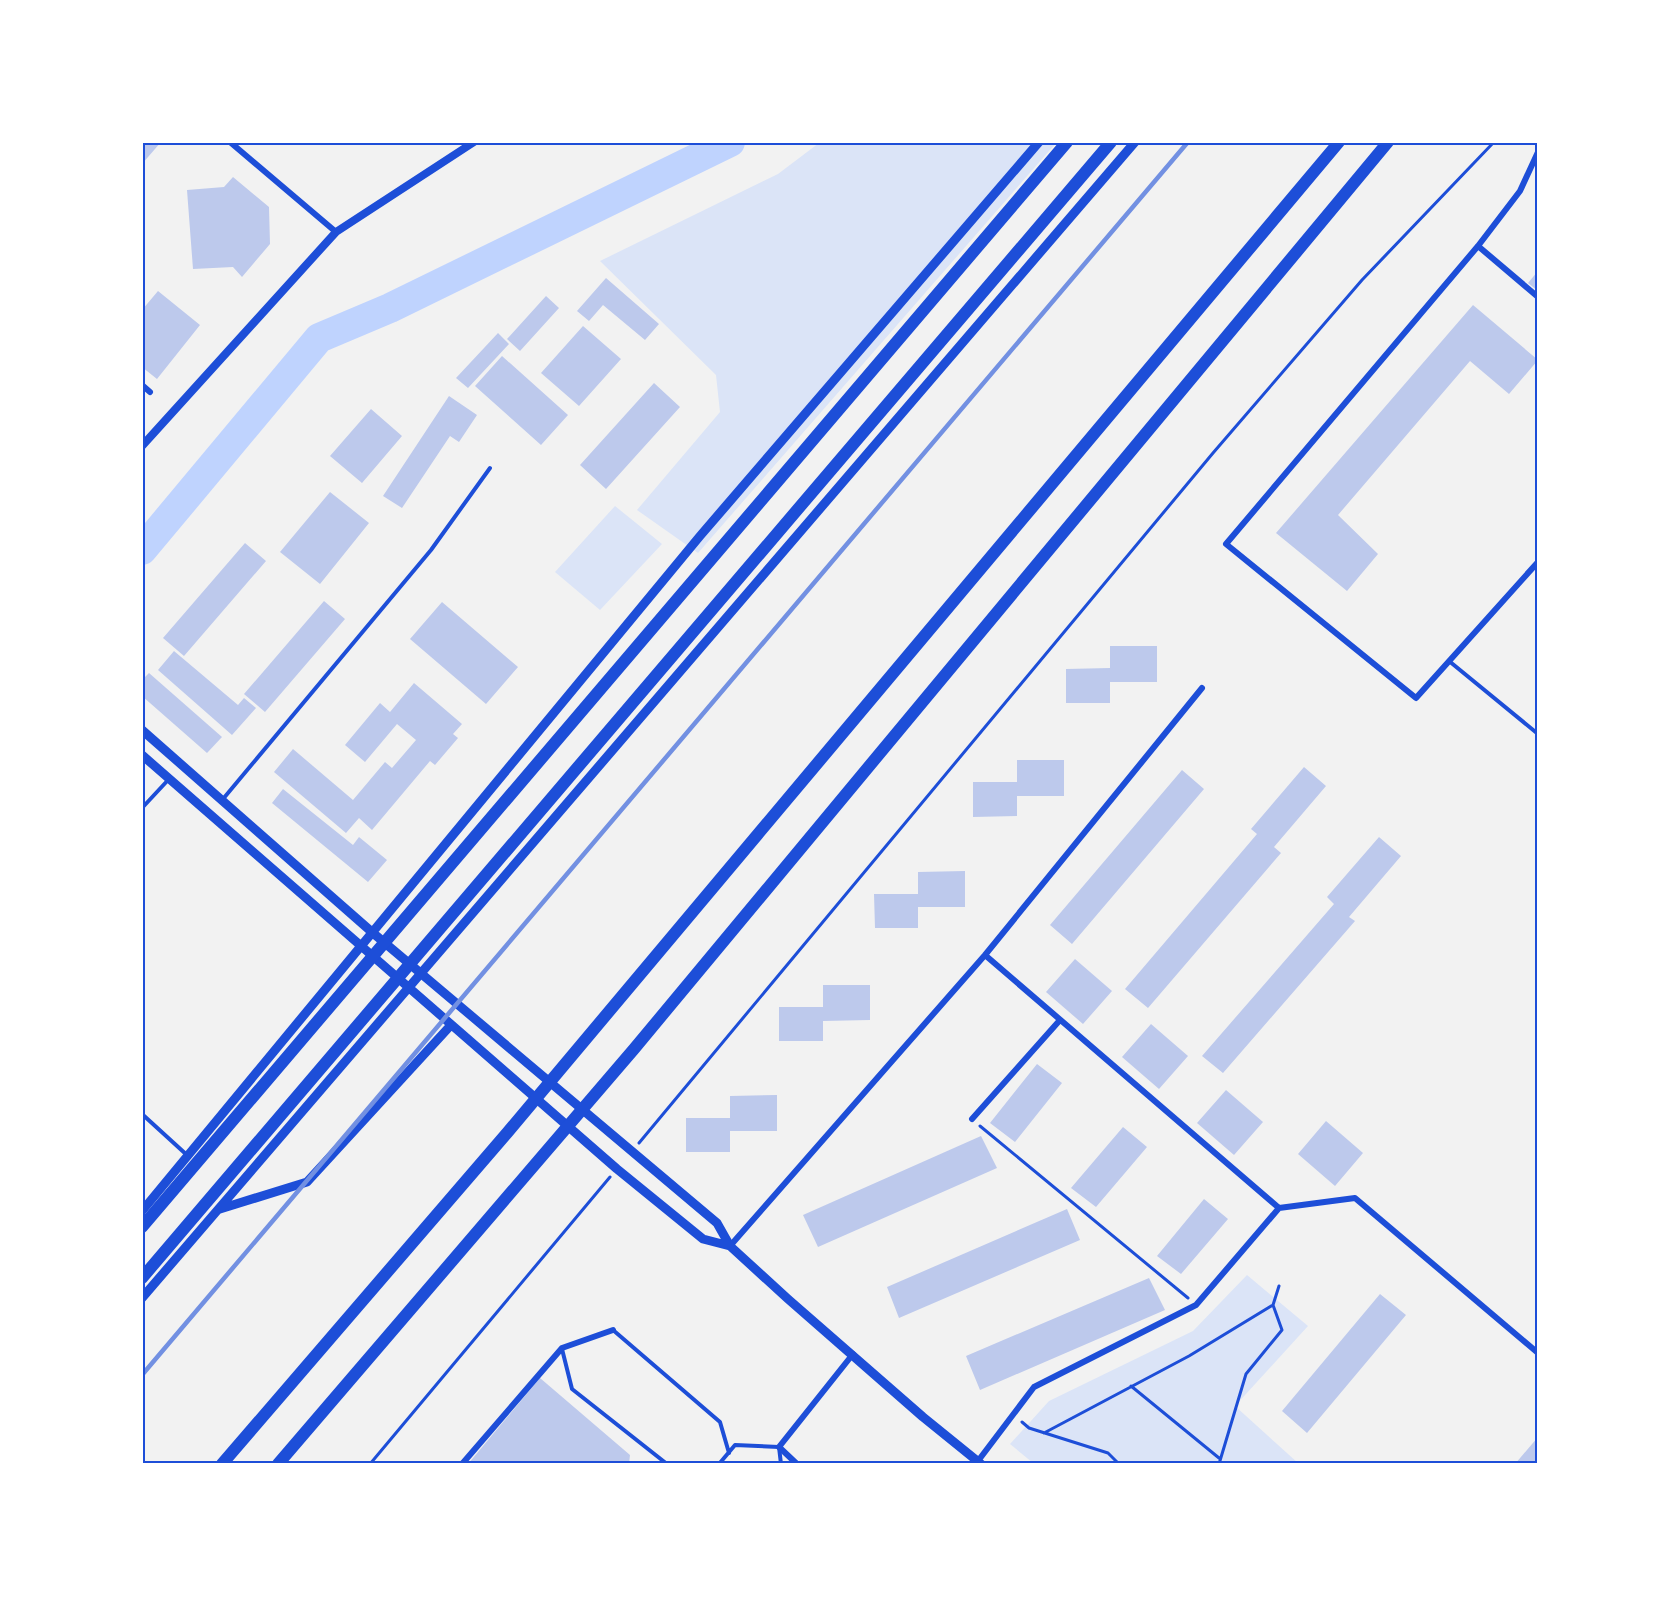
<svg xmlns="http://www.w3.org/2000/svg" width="1680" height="1606" viewBox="0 0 1680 1606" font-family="'Libre Baskerville',serif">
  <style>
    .green { fill: #dbe4f7 }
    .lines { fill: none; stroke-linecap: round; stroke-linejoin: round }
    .river { stroke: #bfd3fe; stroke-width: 30 }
    .building { fill: #bdc9ec }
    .path { stroke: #1d4ed8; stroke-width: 3 }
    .service { stroke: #1d4ed8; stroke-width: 4 }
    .minor { stroke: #1d4ed8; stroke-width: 6 }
    .tertiary { stroke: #1d4ed8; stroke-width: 8 }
    .secondary { stroke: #1d4ed8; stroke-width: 9 }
    .trunk { stroke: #1d4ed8; stroke-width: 12 }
    .motorway { stroke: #1d4ed8; stroke-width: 12 }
    .rail { stroke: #7290e2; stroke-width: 4.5 }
    .neatline { fill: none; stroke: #1d4ed8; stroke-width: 2 }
  </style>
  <rect width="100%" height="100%" fill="#f2f2f2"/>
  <path class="green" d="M819,143h237l-358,410 -61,-43 83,-98 -4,-37 -116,-114 178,-87z
    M615,506l47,38 -62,66 -45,-38z
    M1247,1275l61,51 -73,80 63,57h-265l-23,-19 39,-43 144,-70z"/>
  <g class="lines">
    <path class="river" d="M142,550l177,-212 71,-30 340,-166"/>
  </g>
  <path class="building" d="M142,142h19l-19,22z
    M233,177l36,30 1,37 -28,33 -9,-10 -40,2 -6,-79 37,-3z
    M1538,271v20l-10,-8z
    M606,278l53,46 -14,16 -42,-35 -14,16 -12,-10z
    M158,291l42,34 -43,54 -15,-12v-57z
    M546,296l13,12 -39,43 -13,-12z
    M1473,305l65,55 -29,34 -39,-33 -132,154 40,39 -31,37 -71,-58z
    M583,326l38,33 -42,47 -38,-33z
    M498,333l11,11 -41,44 -12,-10z
    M502,356l66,59 -27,30 -66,-59z
    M654,383l26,24 -74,82 -26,-24z
    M449,396l28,19 -18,27 -9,-6 -48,72 -19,-12z
    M371,409l31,27 -40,47 -32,-27z
    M330,492l39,31 -49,61 -40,-32z
    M245,543l21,18 -82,95 -21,-18z
    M324,601l21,18 -80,93 -21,-18z
    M442,602l76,65 -32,37 -76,-65z
    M1110,646h47v36h-47v21h-44v-34l44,-1z
    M174,651l64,54 6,-7 12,10 -24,27 -74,-65z
    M149,673l73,64 -15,16 -65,-57v-16z
    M414,683l48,41 -9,10 5,4 -23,27 -5,-4 -58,69 -13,-12 -13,15 -72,-61 19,-23 60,51 32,-38 7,6 24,-28 -19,-16 -32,38 -20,-17 35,-42 10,9z
    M1017,760h47v36h-47v20l-44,1v-35h44z
    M1304,767l22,19 -52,61 7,6 -133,155 -23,-19 132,-155 -6,-5z
    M1182,770l22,19 -132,155 -22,-19z
    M283,789l70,56 6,-8 28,23 -19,22 -96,-79z
    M1379,837l22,19 -52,61 6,4 -132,152 -21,-17 132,-152 -7,-7z
    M965,871v36h-47v21h-43l-1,-34h44v-22z
    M1075,959l37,32 -29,33 -37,-32z
    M823,985h47v35l-47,1v20h-44v-34h44z
    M1151,1024l37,32 -29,33 -37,-32z
    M1037,1064l25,19 -47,59 -25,-19z
    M1226,1090l37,32 -29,33 -37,-32z
    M777,1095v36h-47v21h-44v-34h44v-22z
    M1326,1121l37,32 -28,33 -37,-32z
    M1123,1127l24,20 -51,60 -25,-19z
    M981,1136l16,32 -179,79 -15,-32z
    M1204,1199l24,20 -47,55 -24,-18z
    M1067,1209l13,31 -181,78 -12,-31z
    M1149,1278l16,32 -185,80 -14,-34z
    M1380,1294l26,21 -99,118 -25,-22z
    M540,1378l90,77 -1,9h-161z
    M1538,1437v27h-23z"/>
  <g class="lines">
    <path class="path" d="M980,1126l208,172
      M639,1143l574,-690 149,-173 132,-138
      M1131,1386l88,72
      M1022,1422l7,6 79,25 11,11
      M1044,1433l145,-77 84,-51
      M370,1464l240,-287
      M1219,1464l27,-90 36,-44 -9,-25 6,-19"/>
    <path class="service" d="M1449,661l89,73
      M223,799l208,-249 59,-82
      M142,808l27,-29
      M142,1114l46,42
      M613,1330l107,92 9,31
      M562,1349l10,40 95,75
      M719,1464l16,-19 44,2 2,17"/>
    <path class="minor" d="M230,142l106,90
      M1538,152l-18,39 -42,55 -252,298 190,154 122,-136
      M1478,246l60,51
      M142,385l8,7
      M985,955l294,253
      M972,1119l88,-99
      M730,1246l255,-291 217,-267
      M978,1461l56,-74 162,-82 83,-97 76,-10 183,155
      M462,1464l100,-116 51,-18
      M797,1464l-18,-17 74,-93"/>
    <path class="tertiary" d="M142,446l194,-214 138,-90"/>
    <path class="secondary" d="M142,730l231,203 344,290 13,23 58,53 135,118 58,47
      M142,755l475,414 86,70 27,7
      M220,1209l87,-27 144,-157
      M142,1211l558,-675 339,-394
      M142,1298l993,-1156"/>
    <path class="trunk" d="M142,1227l925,-1085
      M142,1278l969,-1136"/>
    <path class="motorway" d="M222,1464l285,-331 832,-991
      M278,1464l356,-415 754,-907"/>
    <path class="rail" d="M142,1375l1046,-1233"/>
  </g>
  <rect width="1680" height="1606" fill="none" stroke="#ffffff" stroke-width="288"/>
  <rect x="144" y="144" width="1392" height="1318" class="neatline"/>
</svg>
